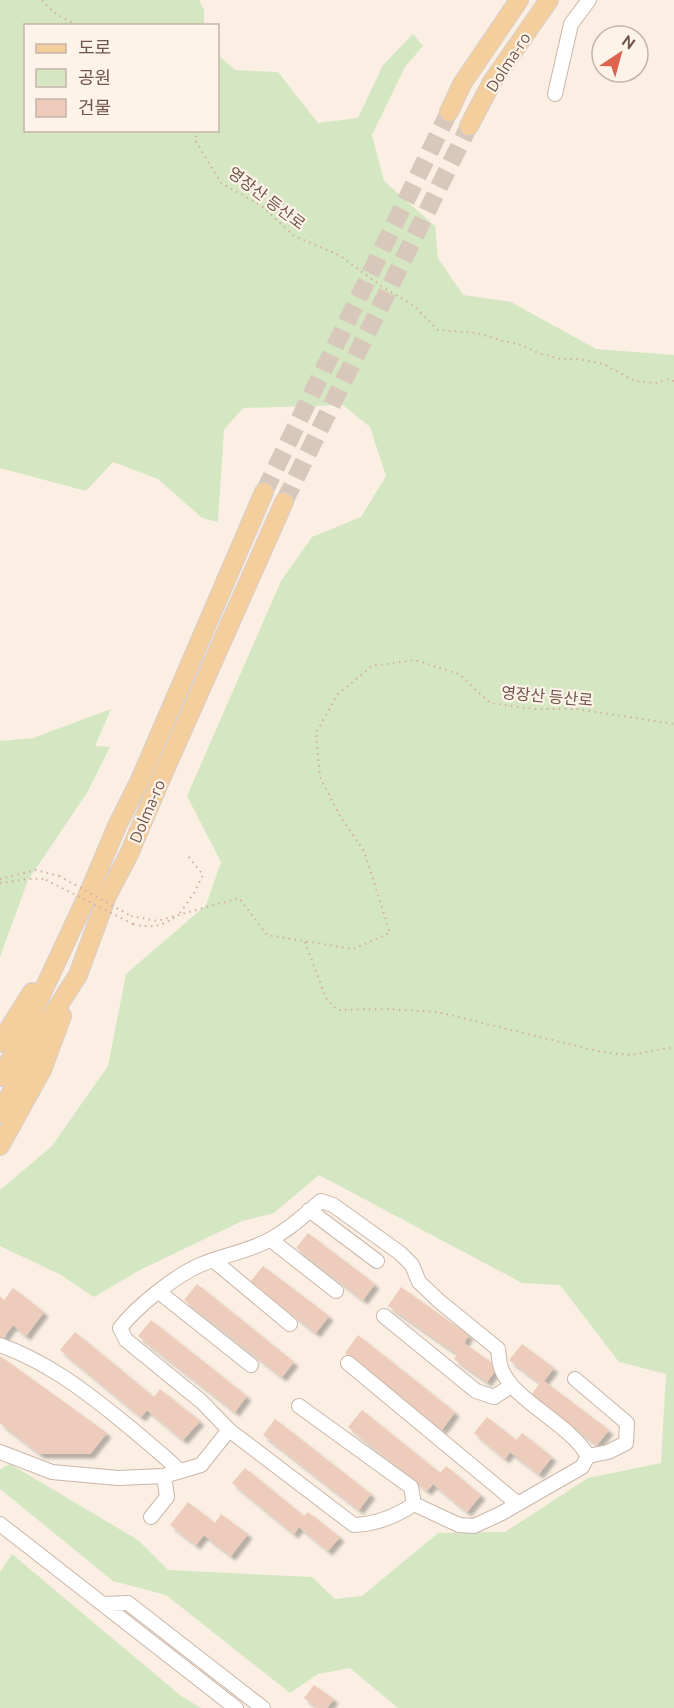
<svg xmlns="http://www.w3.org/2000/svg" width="674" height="1708" viewBox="0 0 674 1708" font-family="Ubuntu,'Noto Sans KR',sans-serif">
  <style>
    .green { fill: #d4e7c2 }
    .building { fill: #ecb; filter: url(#shadow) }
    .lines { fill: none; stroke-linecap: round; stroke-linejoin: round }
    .major-tunnel { stroke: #d8c8bc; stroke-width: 18; stroke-dasharray: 18 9; stroke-linecap: butt }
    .minor-casing { stroke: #cab6aa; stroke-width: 16 }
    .major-casing { stroke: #d7cfcc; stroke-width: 20 }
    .path { stroke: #d2af9f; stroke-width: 2; stroke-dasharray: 1.5 4.5; stroke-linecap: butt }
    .minor { stroke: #fff; stroke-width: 14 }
    .major { stroke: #f5ce9e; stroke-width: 18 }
    .path-bridge { stroke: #d2af9f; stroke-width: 2; stroke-dasharray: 1.5 4.5; stroke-linecap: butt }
    .labels { text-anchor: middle; stroke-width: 4.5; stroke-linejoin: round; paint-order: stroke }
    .street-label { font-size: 16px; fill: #70554a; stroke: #fef3e8 }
  </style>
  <defs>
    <filter id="shadow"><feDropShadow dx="4.5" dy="4.5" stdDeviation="1.5" flood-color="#0004"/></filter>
  </defs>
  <rect width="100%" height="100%" fill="#faefe2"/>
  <path class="green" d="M0,0h199l5,10v15l-178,1v104h192v-75l17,15 43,2 40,51 40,-5 25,-53 30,-31 10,12 -18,21 -33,68 12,46 51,45 3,32 25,37 48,7 85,47 78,6v1353h-276l-48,-40 -32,6 -28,19 -124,-98 -53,-14 -113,-92v-20l10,-5 128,76 30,30 144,7 23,22 27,-3 76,-63 67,-1 83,-54 73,-15 5,-89 -47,-12 -59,-77 -38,-2 -203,-108 -45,38 -32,8 -102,49 -46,27 -33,-22 -61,-29v-56l52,-44 56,-80 18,-92 80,-69 15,-43 -34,-66 94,-215 31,-44 49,-20 25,-41 -16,-49 -27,-22 -100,3 -19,22 -6,92 -16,-4 -44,-39 -45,-17 -27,29 -86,-23z
    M111,709l-16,37 15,1 -23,46 -59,87 -28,77v-216l33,-3z
    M12,1554l169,142 20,12h-201v-136z"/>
  <path class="building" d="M308,1233l67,51 -12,16 -67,-52z
    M263,1266l66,50 -13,17 -66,-51z
    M197,1284l97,78 -12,15 -98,-77z
    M401,1287l68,48 -5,8 34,24 -11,15 -33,-23 3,-5 -69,-48z
    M13,1288l31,24 -18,24 -13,-11 -13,17v-46l4,4z
    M151,1320l96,76 -12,16 -97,-76z
    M75,1332l79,65 6,-8 40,32 -17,19 -36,-30 -6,7 -81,-67z
    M358,1335l97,77 -13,18 -97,-77z
    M522,1344l32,24 -10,13 65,49 -12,15 -66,-50 9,-12 -31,-23z
    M0,1356l107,77 -17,21h-50l-40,-31z
    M362,1410l78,63 6,-7 35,29 -14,17 -34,-28 -6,7 -79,-64z
    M487,1417l29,23 6,-7 30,24 -13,17 -29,-22 -5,7 -31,-26z
    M275,1419l96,75 -12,16 -96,-75z
    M245,1468l59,48 4,-4 32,25 -12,14 -29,-24 -5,7 -62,-51z
    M188,1502l27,21 6,-9 27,20 -17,22 -27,-21 -8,10 -26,-20z
    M314,1685l20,14 -7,9h-10l-13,-10z"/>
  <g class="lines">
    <path class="major-tunnel" d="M264,492l185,-380
      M284,502l185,-376"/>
    <g class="minor-casing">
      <path id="minor" d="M555,94l16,-70 18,-24
        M321,1201l12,4 67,48 12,12 7,17 20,19 59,48c1,6 1,14 3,19 11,32 67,54 87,88l-6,11 -80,46 -28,13 -15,-1 -45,-21c-19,13 -37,20 -60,21l-125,-95 -27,-28 -76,-62 -6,-12c17,-22 55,-52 80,-63 23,-10 47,-13 69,-25 20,-10 35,-25 52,-39z
        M309,1210l68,51
        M271,1240l65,51
        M213,1260l77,64
        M159,1292l92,73
        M384,1316l92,75 18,6 17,-11
        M0,1345c45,16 81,43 117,72 22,18 43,35 63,54
        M348,1363l170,141
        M575,1379l52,44 -1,20 -18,9 -20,4
        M299,1406l112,81 3,17
        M0,1452l52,20 66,6 46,-2 37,-11 28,-35
        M151,1517l16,-20 -3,-21
        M0,1524l236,184
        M103,1604l25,-1 135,105"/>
    </g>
    <g class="major-casing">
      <path id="major" d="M449,112l13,-28 57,-84
        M469,126l23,-44 57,-82
        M0,1043l32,-51
        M0,1077l14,-24 76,-163 27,-64 23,-46 124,-288
        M0,1114l46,-89 32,-50 29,-79 22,-42 31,-73 124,-279
        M0,1146l42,-76 20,-54"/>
    </g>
    <path class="path" d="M42,0c10,13 23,20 39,26
      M198,130l-3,10 26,43 41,23 32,30 45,19 42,31 32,19 25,25 39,3 26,8 16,3 19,9 23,6h18l24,5 32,17 22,2 12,-4 5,2
      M0,879l36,-9 23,6
      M0,883c15,-1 32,-7 46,-3
      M180,913l14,-20 9,-18 -15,-19
      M131,916l26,5 82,-23 28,37 86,14 37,-16 -26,-82 -24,-35 -20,-39 -4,-44 21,-38 35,-29 43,-6 44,14 31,29 44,6h43l97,15
      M133,924c17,4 28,3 42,-7
      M305,942l21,56 11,12 51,-1 50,3 163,40 30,3 43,-8"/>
    <use href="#minor" class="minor"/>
    <use href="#major" class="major"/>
    <path class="path-bridge" d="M59,876l72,40
      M46,880l87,44"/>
  </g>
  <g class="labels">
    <g class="street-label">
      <text transform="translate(508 62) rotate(-57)" y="6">Dolma-ro</text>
      <text transform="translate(267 198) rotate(37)" y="6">영장산 등산로</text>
      <text transform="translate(547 696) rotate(5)" y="6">영장산 등산로</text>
      <text transform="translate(147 811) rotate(-67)" y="6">Dolma-ro</text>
    </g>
  </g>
  <rect x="24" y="24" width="195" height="108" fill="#fef3e8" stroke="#c5b4a9" stroke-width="1.5"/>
  <rect x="36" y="44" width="30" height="9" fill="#f5ce9e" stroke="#c5b4a9" stroke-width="1.5"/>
  <text x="78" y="54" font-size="18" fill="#70554a">도로</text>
  <rect x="36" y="69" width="30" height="18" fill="#d4e7c2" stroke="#c5b4a9" stroke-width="1.5"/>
  <text x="78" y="84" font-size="18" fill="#70554a">공원</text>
  <rect x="36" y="99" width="30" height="18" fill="#eeccbb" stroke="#c5b4a9" stroke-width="1.5"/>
  <text x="78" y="114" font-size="18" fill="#70554a">건물</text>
  <g transform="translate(620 54) rotate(36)"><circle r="28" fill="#fef3e8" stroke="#c5b4a9" stroke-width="1.5"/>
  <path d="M0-4.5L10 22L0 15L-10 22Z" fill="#dd634e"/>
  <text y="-9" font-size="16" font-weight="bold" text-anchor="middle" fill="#70554a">N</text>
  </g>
</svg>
